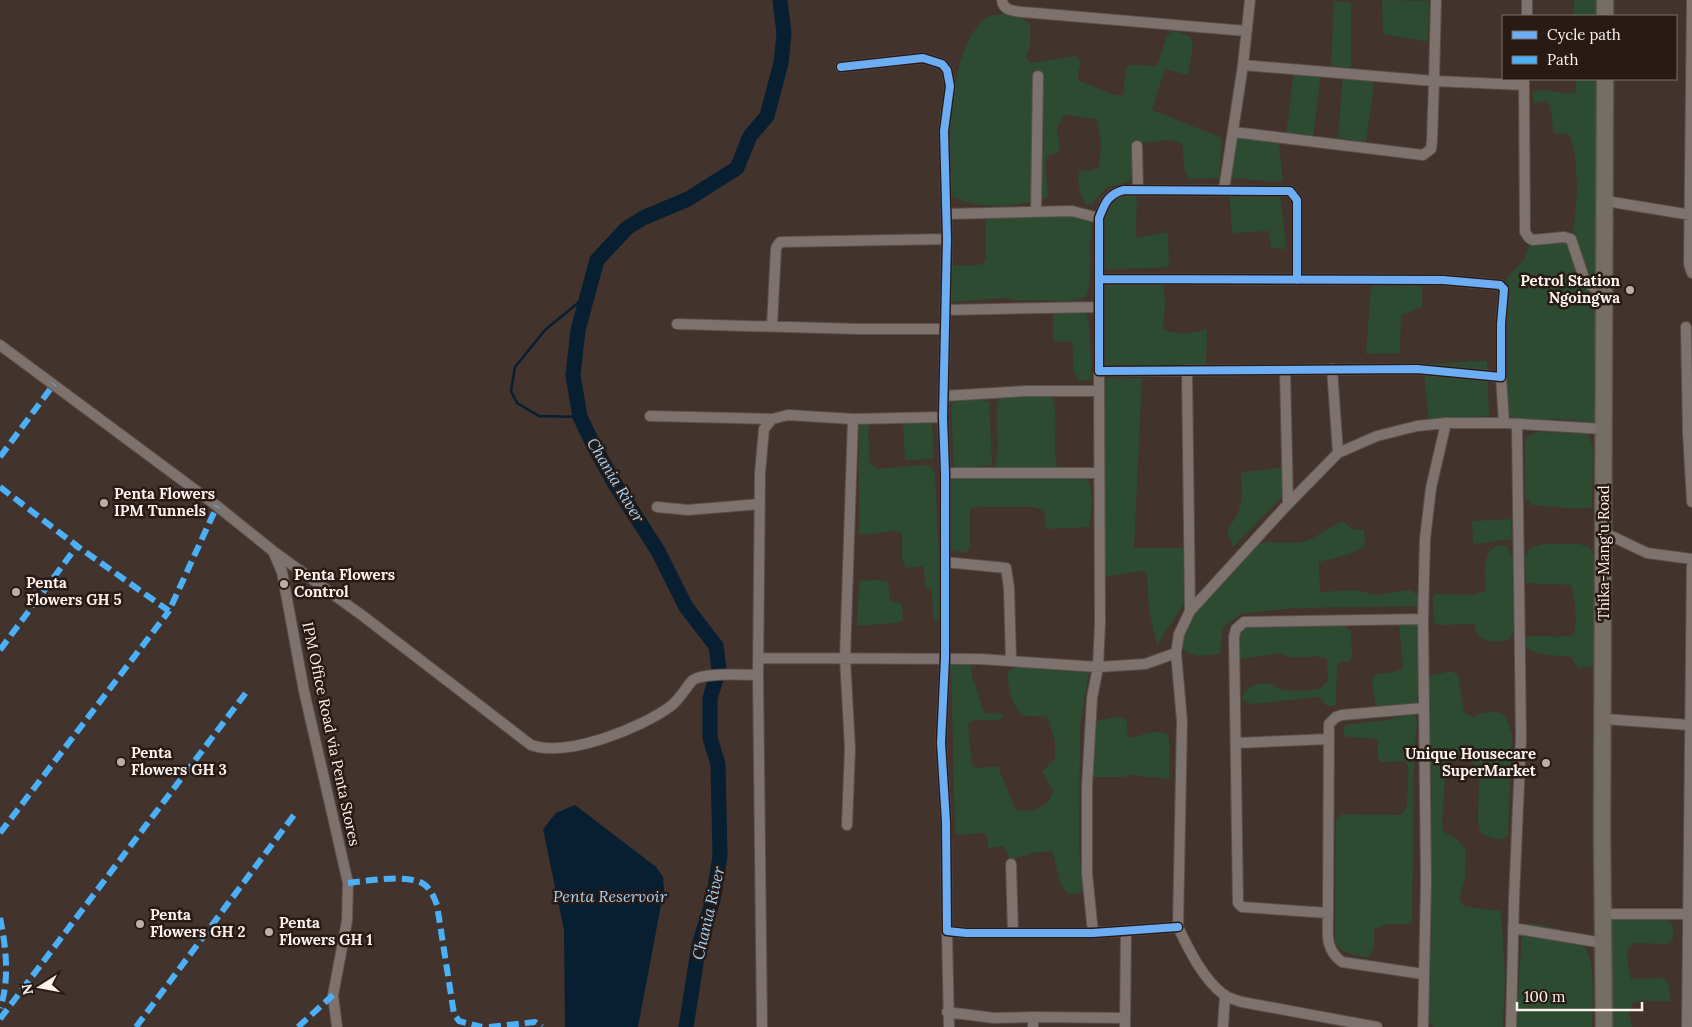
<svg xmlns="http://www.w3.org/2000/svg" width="1692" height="1027" viewBox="0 0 1692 1027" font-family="Lora,serif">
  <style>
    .green { fill: #2d4b31 }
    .water { fill: #071f31 }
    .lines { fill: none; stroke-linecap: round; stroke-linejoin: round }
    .stream { stroke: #071f31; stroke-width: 2.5 }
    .river { stroke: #071f31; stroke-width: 15 }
    .minor-casing { stroke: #5b4f4a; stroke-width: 12 }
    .trunk-casing { stroke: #5b4f4a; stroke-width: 19 }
    .minor { stroke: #7e726e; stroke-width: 10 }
    .trunk { stroke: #746e64; stroke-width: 16 }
    .quiet { stroke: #4cb0f7; stroke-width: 6; stroke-dasharray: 12 6; stroke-linecap: butt }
    .cycleway-casing { stroke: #281b16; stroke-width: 11 }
    .cycleway { stroke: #6dadf4; stroke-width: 8 }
    .poi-dot { fill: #bcafaa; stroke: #281b16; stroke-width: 2 }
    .labels { text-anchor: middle; stroke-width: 5; stroke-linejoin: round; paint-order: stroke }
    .poi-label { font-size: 15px; font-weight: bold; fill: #fdf2ee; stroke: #281b16; text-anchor: start }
    .street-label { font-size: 15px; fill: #fdf2ee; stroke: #281b16 }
    .water-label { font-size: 16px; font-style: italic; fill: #a2d3fb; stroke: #281b16 }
  </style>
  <rect width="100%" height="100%" fill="#42332d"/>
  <path class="green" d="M1382,0l47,1 -1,41 -45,-8z
    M1574,0h23v16h-23z
    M1334,1l17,2v65l-20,-2z
    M1004,14l19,5 7,5v21l-4,12 4,6 46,-7 5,6 -3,11 1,8 36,14h8l3,-26 4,-4 27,1 10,-31 6,-4 17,5 3,8 -5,31 -23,-6 -13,41 70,28 -3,40 -30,1 -4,-8 -3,-28 -13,-3 -30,3 -9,38 -24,7 -14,16h-7c-5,-12 -9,-21 -5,-34l10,1 9,-4 2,-24 -4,-24 -33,-4 -7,13 3,24 -13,4c-4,14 1,27 1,41 -27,10 -69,13 -95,0 -6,-40 -6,-165 40,-182 3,-1 8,0 11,-1z
    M1294,70l27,3 -8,64 -27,-1z
    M1343,74l32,3 -9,65 -28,-4z
    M1576,79h21l-1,344c-13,-1 -26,-4 -39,-4 -26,-1 -42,8 -61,-16l7,-17 2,-99 2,-10 16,-16 9,-23 39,1c7,-27 9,-80 -2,-105l-15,-1c-3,-11 -1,-23 -7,-32l-13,2 -1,-11c15,-5 29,4 43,0z
    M1232,136l47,6 4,40 -52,-4z
    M1137,190l-1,48 32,-6 1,35 -69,3v-35l7,-34z
    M1229,190l51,1 6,58 -15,-1 -2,-17 -37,2z
    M1056,212l37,8c-6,26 2,53 -7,77l-16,4 -56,-1 -9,-2 -52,4 -4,-8 1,-29 20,1 13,-2 3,-5v-38l5,-7z
    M1163,282l2,21 -2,26c15,7 29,4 44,0l-1,36h-105v-82z
    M1422,284v23l-21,8 -1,38 -34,1 5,-69z
    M1083,307c11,21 6,49 9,72l-13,2 -5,-9 -2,-31 -19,1v-26l6,-5z
    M1487,361l2,55 -60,5 -6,-57z
    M1101,378h41l-8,170h49l1,56 -27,41 -8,-35 -2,-37 -7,-2 -38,6z
    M1006,394h39l8,4c6,21 -2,58 6,73l23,-2c12,18 11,37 7,58l-42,2 -2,-5v-10l-5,-5 -7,-2h-55l-8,2v39l-5,5 -16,-3 -3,-71 8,-6 39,-3c11,-23 -1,-48 6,-72z
    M968,398l21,4 3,63 -38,5 -3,-64 3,-5z
    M932,420l2,39 -29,1 -2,-39z
    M871,422l-3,8 2,34 7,5 48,-4 6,2 4,8 7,145 -5,1 -4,-4 -1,-29h-6l-3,-22 -17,2 -4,-9v-26l-8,-2 -35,4v-110z
    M1536,432l52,2 5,13 -1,60 -14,2 -46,-4 -7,-8v-59z
    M1281,468l4,26 -52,53 -6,-17c17,-22 16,-32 14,-58z
    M1511,519l1,20 -39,5 -1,-23z
    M1342,521l12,9h10l1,16 -12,7 -34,9 1,30 36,-2 19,5 36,-5 7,6v10l-122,2 -54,5 -19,14 -3,27 -23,2 -13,-5 -5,-12 4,-14 66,-75 15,-8 34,1 13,-4z
    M1544,544h35l10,3 6,12v106l-17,4 -7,-12c-16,-3 -38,1 -48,-14l4,-6c15,-3 31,2 46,-2 5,-12 2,-37 -2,-50l-45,-2 -1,-25 5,-10z
    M1499,545l9,2 5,14 1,68 -4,10c-7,4 -25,4 -31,-3 -3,-3 -4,-8 -5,-12l-35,1 -5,-3 -1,-23 2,-5 39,1 12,-5c0,-18 -6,-37 13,-45z
    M878,580l10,2 2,18 12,4 1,16 -7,3 -39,3 2,-45z
    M1402,617l17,1 1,40 -3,44 -41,7 -4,-27 3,-8 19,-2 9,-4 -4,-43z
    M1259,623l82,1 10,7 1,24 -3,7 -7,-1 -5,4 -1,40 -8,2 -9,-10 -68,7 -9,-5c1,-11 17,-19 28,-15 5,2 8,6 14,6 11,2 25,0 36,-1l8,-8 -1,-22c-16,-7 -31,4 -47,-6l-40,6 -4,-24 5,-6z
    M951,661l20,3 1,11 12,38 19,1 -1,5c-11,3 -26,-2 -34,5l4,42c10,4 17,-1 26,1l18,43c16,3 33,-2 37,-19l-11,-19 13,-14v-16l-7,-24c-8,-4 -15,0 -24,-3 -12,-5 -15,-28 -17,-39l3,-6 11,-5 68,7 -9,53 -1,122 4,45 -14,3c-13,-12 -11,-28 -17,-44l-19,2 -23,7 -6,-14 -16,2 -1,-12 -4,-3 -26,2 -2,-2z
    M1451,671l7,4 6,37 9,5c12,-5 21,-8 33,-1l6,19 -4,101 -8,4 -19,-6 -3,-12 1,-53c-11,-12 -19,-10 -33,-5l-4,61 2,7 14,8 8,10 -1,27 -6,23 7,7 35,4 4,64 -2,52h-70l-4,-4 -3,-16 -3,-177 7,-154z
    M1409,714l6,1 2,8 -3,32 -2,169h-23l-15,5v19l-5,9c-13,-1 -26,-3 -34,-14l1,-124 7,-5 58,1 6,-8 1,-41 -3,-5 -24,1 -3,-3v-20l-31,-2 -4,-3 2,-9 43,-5z
    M1114,717l12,1 2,18 4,2c10,-3 25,-9 35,-4l3,11 -1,34 -39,-4 -6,2h-35l5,-55z
    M1613,916l51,2 9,8v13l-6,5 -33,-1 -6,5 -1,11 4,20 33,-1c6,8 6,13 6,23 -14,1 -25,-2 -37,2l-4,9 3,15h-26l1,-105z
    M1527,923c76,8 66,42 65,104h-76l6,-94z"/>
  <path class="water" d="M575,805l81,62 7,10 1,12 -26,138h-73l-1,-97 -21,-101 13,-16z"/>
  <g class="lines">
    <path class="stream" d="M579,302l-34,28 -30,37 -4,24 6,12 22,13 41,1"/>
    <path class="river" d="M686,1027l13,-82 14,-45 7,-44 -2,-92 -8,-26v-40l9,-29 -3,-23 -30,-39 -28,-56 -43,-67 -21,-38 -14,-29 -7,-42 5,-45 19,-70 30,-32 16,-10 45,-19 49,-31 13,-32 17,-20 14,-53 3,-29 -4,-34"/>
    <g class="minor-casing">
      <path id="minor" d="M1002,0c1,11 12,11 21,12l223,19
        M1692,0l-3,264 3,9
        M1527,16v-16
        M1243,65l191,16 2,-81
        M841,67l82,-9 19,6 5,6 3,16 -6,45 3,108 -4,178 2,56v185l-4,85 5,79 1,109 19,2h127l85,-6
        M1524,85l1,147 4,6 4,2 31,-3 7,2 14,42 19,14
        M1234,132l189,23 8,-6 1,-8 2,-60 90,4v-6
        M1137,146l1,44
        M1224,189l19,-124 7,-65
        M1606,201l85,14
        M1036,211l2,-135
        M947,214l125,-3 27,7
        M1100,279l343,1 57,5 4,4 -3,35v53l-84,-8 -318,2v-153c6,-15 9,-24 25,-28l166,1 7,9v80
        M946,310l152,-3
        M677,324l182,5h86
        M772,326l4,-78 4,-6 167,-3
        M1686,327l2,106 4,69
        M0,345l217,161 56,45 9,21 22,119 44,192 -1,38 -14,74 4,32
        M1332,369l6,84
        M1187,370l3,241
        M1285,370l3,134
        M1501,377l3,46 100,6
        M944,396l82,-5h72
        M650,416l122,3
        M945,473h154
        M657,507l31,3 72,-6
        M1605,533l42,20 45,6 -5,468
        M273,551l90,65 168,129c36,13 110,-17 140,-39 9,-7 18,-23 22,-26 13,-8 50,-5 65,-5l2,-202 4,-44 8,-10 16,-4 65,4 90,-2
        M945,562l61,6 3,20 2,72
        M1423,619l-179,3 -8,7 -2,8 4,266 4,4 86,6c0,19 -4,36 14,49l81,12
        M758,658l222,1 118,8 47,-3 31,-11
        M758,675l4,352
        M1604,719l86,6
        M1237,743l92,-4
        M847,825l3,-77 -5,-90 8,-239
        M1011,864l2,69
        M1328,913l1,-189 7,-7 6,-2 81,-7
        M1603,914h85
        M1513,928l90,15
        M947,931l2,96
        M1093,933l-6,-60v-87l5,-88 6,-31 2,-44 -1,-252
        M947,1012l47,6 39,-1
        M1033,1027v-10l92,1
        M1125,1027l1,-97
        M1223,1027l2,-32
        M1377,1027l-135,-25c-6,-2 -14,-4 -18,-7 -21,-16 -35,-45 -46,-68l4,-206 -6,-68 3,-19 11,-23 98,-107 50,-51 39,-17 40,-10 29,-3h58
        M1423,1027l3,-146 -3,-262 2,-80 6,-51 15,-65
        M1511,1027l3,-128 7,-161 -4,-313"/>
    </g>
    <g class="trunk-casing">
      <path id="trunk" d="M1605,16v-16
        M1604,1027l-2,-194 3,-754"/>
    </g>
    <use href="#minor" class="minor"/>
    <use href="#trunk" class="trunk"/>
    <path class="quiet" d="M0,457l54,-73
      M0,487l77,59 92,65 48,-105
      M0,650l77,-104
      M0,833l169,-222
      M348,883c20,-2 56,-9 74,0 8,4 12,14 15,22l17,109 5,7 23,6
      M0,918c6,28 10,63 0,90
      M0,1019l248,-329
      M136,1027l158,-212
      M298,1027l35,-32
      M489,1027l46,-5 7,5"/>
    <g class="cycleway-casing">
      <path id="cycleway" d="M841,67l82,-9 19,6 5,6 3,16 -6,45 3,108 -4,178 2,56v185l-4,85 5,79 1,109 19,2h127l85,-6
        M1100,279l343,1 57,5 4,4 -3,35v53l-84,-8 -318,2v-153c6,-15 9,-24 25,-28l166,1 7,9v80"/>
    </g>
    <use href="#cycleway" class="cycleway"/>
  </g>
  <g class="poi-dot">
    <circle cx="1630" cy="290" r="5"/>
    <circle cx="104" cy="503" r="5"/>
    <circle cx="284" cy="584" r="5"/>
    <circle cx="16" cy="592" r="5"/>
    <circle cx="121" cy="762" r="5"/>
    <circle cx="1546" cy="763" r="5"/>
    <circle cx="140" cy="924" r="5"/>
    <circle cx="269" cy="932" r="5"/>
  </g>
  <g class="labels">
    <g class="poi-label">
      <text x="1620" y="286" text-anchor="end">Petrol Station<tspan x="1620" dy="17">Ngoingwa</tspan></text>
      <text x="114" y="499">Penta Flowers<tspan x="114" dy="17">IPM Tunnels</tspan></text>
      <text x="294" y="580">Penta Flowers<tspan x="294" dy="17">Control</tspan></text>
      <text x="26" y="588">Penta<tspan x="26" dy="17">Flowers GH 5</tspan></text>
      <text x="131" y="758">Penta<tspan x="131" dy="17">Flowers GH 3</tspan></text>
      <text x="1536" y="759" text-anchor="end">Unique Housecare<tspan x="1536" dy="17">SuperMarket</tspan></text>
      <text x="150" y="920">Penta<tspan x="150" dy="17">Flowers GH 2</tspan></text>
      <text x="279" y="928">Penta<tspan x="279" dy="17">Flowers GH 1</tspan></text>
    </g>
    <g class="street-label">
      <text transform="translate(1604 553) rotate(-90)" y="5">Thika-Mang'u Road</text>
      <text transform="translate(331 734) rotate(78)" y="5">IPM Office Road via Penta Stores</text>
    </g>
    <g class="water-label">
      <text transform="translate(616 480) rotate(59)" y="6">Chania River</text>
      <text x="610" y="902">Penta Reservoir</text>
      <text transform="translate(708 913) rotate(-77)" y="6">Chania River</text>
    </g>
  </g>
  <rect x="1502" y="15" width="175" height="65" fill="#281b16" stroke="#7d716c"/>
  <rect x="1512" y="31" width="25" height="8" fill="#6dadf4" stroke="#7d716c"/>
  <text x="1547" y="40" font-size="15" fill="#fdf2ee">Cycle path</text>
  <rect x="1512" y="56" width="25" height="8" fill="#4cb0f7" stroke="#7d716c"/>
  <text x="1547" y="65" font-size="15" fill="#fdf2ee">Path</text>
  <g transform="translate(40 987) rotate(259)" stroke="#281b16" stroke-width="4" paint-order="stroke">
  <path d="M0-4L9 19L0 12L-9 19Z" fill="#fdf2ee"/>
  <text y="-8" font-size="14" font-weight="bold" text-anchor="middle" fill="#fdf2ee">N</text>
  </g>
  <path d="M1517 1002v8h125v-8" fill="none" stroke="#fdf2ee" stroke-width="2.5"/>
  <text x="1524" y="1002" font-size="15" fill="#fdf2ee" stroke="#281b16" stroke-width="4" paint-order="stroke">100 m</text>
</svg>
